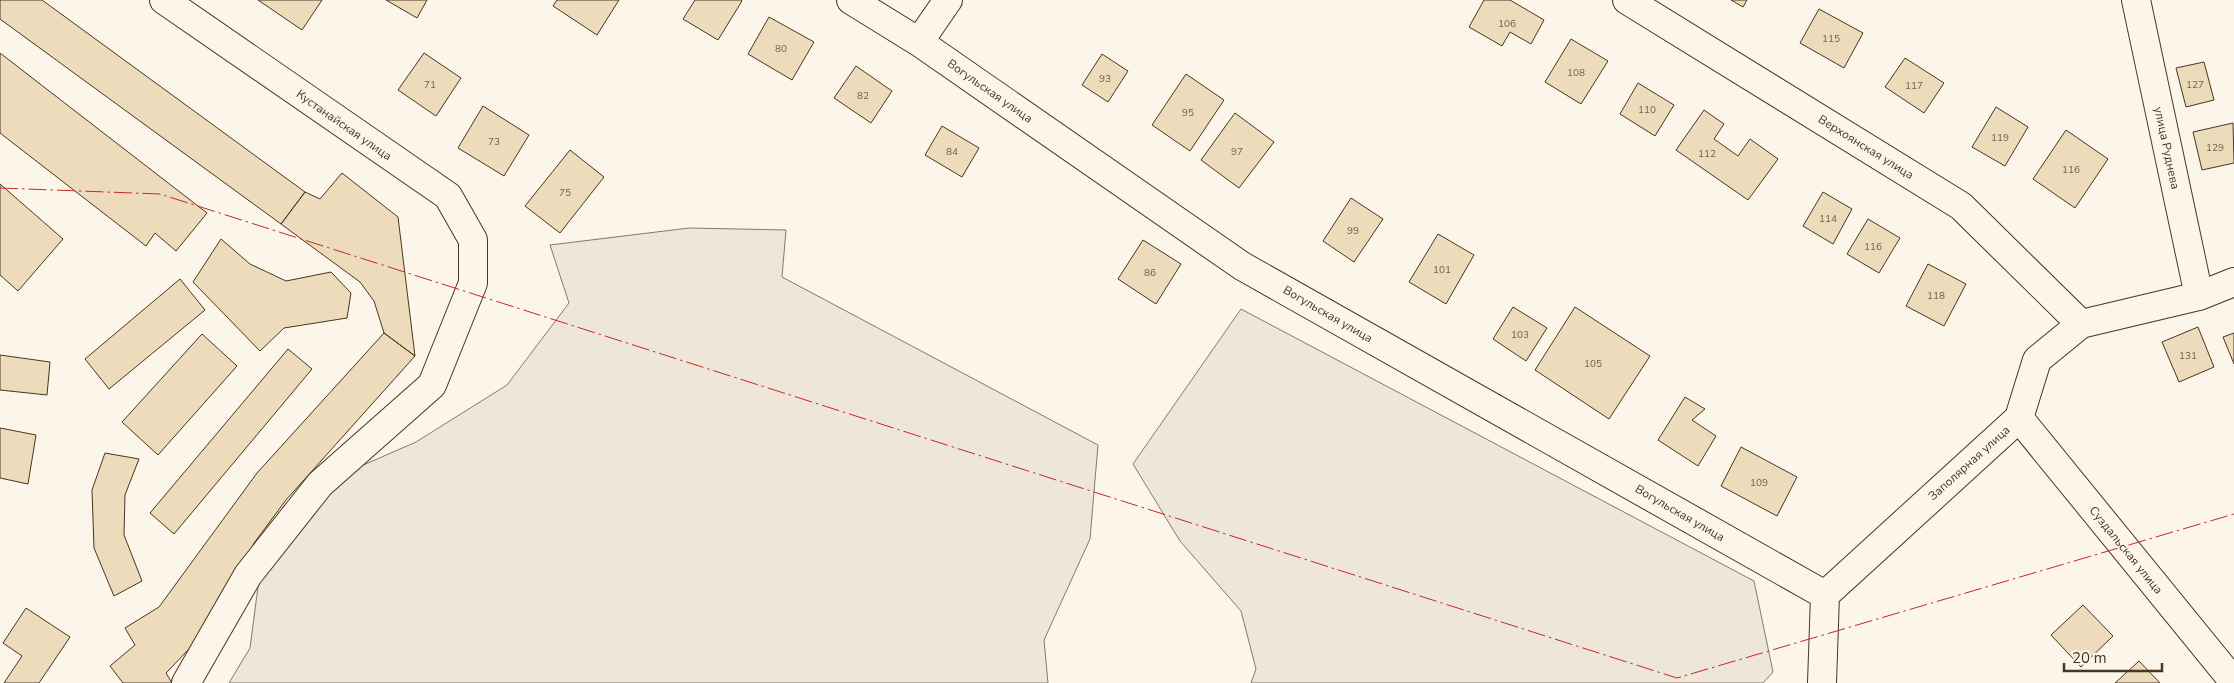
<svg xmlns="http://www.w3.org/2000/svg" width="2234" height="683" viewBox="0 0 2234 683" font-family="'Nunito Sans',sans-serif">
  <style>
    .green { fill: #ede6d9; stroke: #887966 }
    .building { fill: #ecdcbc; stroke: #4a3520 }
    .lines { fill: none; stroke-linecap: round; stroke-linejoin: round }
    .minor-casing { stroke: #4a3520; stroke-width: 30 }
    .minor { stroke: #fbf6e9; stroke-width: 28 }
    .power { stroke: #c62828; stroke-width: 1; stroke-dasharray: 18 4 2.5 4; stroke-linecap: butt }
    .labels { text-anchor: middle; stroke-width: 4; stroke-linejoin: round; paint-order: stroke }
    .number-label { font-size: 10px; fill: #725f47 }
    .street-label { font-size: 12px; fill: #4a3520; stroke: #fbf6e9 }
  </style>
  <rect width="100%" height="100%" fill="#fbf6e9"/>
  <path class="green" d="M689,228l97,2 -4,47 316,168 -8,94 -46,101 4,43h-819l21,-35 12,-92 58,-72 96,-42 91,-57 62,-82 -19,-58z
    M1241,309l513,272 19,91 -10,11h-512l5,-14 -15,-58 -61,-70 -47,-77z"/>
  <path class="building" d="M0,0h42l263,192 -24,32 -281,-205z
    M258,0h64l-20,30z
    M386,0h41l-10,18z
    M557,0h62l-22,35 -44,-29z
    M695,0h46l1,1 -24,39 -35,-21z
    M1484,0h26l34,20 -13,24 -21,-12 -8,14 -33,-19z
    M1731,0h16l-4,7z
    M1819,9l44,24 -19,35 -44,-25z
    M769,17l45,25 -22,38 -44,-26z
    M1571,39l37,22 -27,43 -36,-22z
    M0,53l207,160 -31,38 -21,-18 -9,13 -146,-113z
    M424,53l37,25 -25,38 -38,-26z
    M1102,54l26,17 -20,31 -26,-17z
    M1905,58l39,25 -20,30 -39,-26z
    M2204,62l10,38 -28,7 -10,-39z
    M856,66l36,25 -21,32 -37,-25z
    M1186,74l38,26 -34,51 -38,-26z
    M1638,83l36,22 -19,31 -35,-22z
    M483,106l46,29 -25,41 -46,-28z
    M1996,107l32,20 -23,39 -33,-19z
    M1704,110l20,14 -10,15 24,17 12,-17 28,20 -30,41 -72,-50z
    M1235,113l39,29 -35,46 -38,-28z
    M2233,123l1,40 -32,7 -9,-38z
    M942,126l37,22 -17,29 -37,-22z
    M2066,130l42,29 -33,49 -42,-29z
    M570,150l34,27 -44,56 -35,-27z
    M342,173l56,44 17,139 -31,-23 -10,-32 -14,-19 -79,-58 24,-32 15,7z
    M0,184l63,55 -45,52 -18,-16z
    M1823,192l29,17 -19,35 -30,-18z
    M1351,198l32,21 -29,43 -31,-21z
    M1868,219l32,19 -21,35 -32,-19z
    M1438,234l36,21 -28,49 -37,-22z
    M221,239l29,25 36,17 45,-9 20,21 -4,25 -63,10 -24,23 -67,-69z
    M1143,240l38,24 -25,40 -38,-25z
    M1928,264l38,20 -22,42 -38,-20z
    M180,279l25,31 -96,79 -24,-30z
    M1513,307l34,21 -21,33 -33,-22z
    M1575,307l75,49 -41,63 -74,-49z
    M2198,327l16,40 -35,15 -17,-40z
    M384,333l31,23 -129,144 -32,43 -42,82 -46,48 6,10h-49l-13,-17 25,-21 -10,-17 34,-21 98,-134z
    M2234,333v31l-11,-27z
    M202,334l35,32 -79,89 -36,-33z
    M288,349l24,20 -138,165 -24,-21z
    M0,355l50,7 -3,33 -47,-5z
    M1685,397l20,12 -13,11 24,16 -18,30 -40,-26z
    M0,428l36,7 -8,49 -28,-6z
    M1741,447l56,30 -20,39 -56,-30z
    M105,453l34,6 -14,36 -1,40 18,46 -28,15 -20,-48 -2,-58z
    M2083,605l30,31 -32,31 -30,-32z
    M26,608l44,29 -31,46h-35l18,-27 -19,-13z
    M2139,661l21,22h-45z"/>
  <g class="lines">
    <g class="minor-casing">
      <path id="minor" d="M164,0l284,196 25,44v43l-41,102 -112,99 -72,91 -62,108
        M851,0l68,42 323,224 583,329
        M1627,0l334,206 120,118
        M2136,0l63,296
        M919,42l29,-42
        M2019,418l215,264
        M1822,683l3,-88 194,-177 18,-58 44,-36 118,-28 35,-14"/>
    </g>
    <use href="#minor" class="minor"/>
    <path class="power" d="M0,188l160,6 1517,484 557,-164"/>
  </g>
  <g class="labels">
    <g class="number-label">
      <text x="1507" y="27">106</text>
      <text x="1831" y="42">115</text>
      <text x="781" y="52">80</text>
      <text x="1576" y="76">108</text>
      <text x="1105" y="82">93</text>
      <text x="430" y="88">71</text>
      <text x="2195" y="88">127</text>
      <text x="1914" y="89">117</text>
      <text x="863" y="99">82</text>
      <text x="1647" y="113">110</text>
      <text x="1188" y="116">95</text>
      <text x="2000" y="141">119</text>
      <text x="494" y="145">73</text>
      <text x="2215" y="151">129</text>
      <text x="952" y="155">84</text>
      <text x="1237" y="155">97</text>
      <text x="1707" y="157">112</text>
      <text x="2071" y="173">116</text>
      <text x="565" y="196">75</text>
      <text x="1828" y="222">114</text>
      <text x="1353" y="234">99</text>
      <text x="1873" y="250">116</text>
      <text x="1442" y="273">101</text>
      <text x="1150" y="276">86</text>
      <text x="1936" y="299">118</text>
      <text x="1520" y="338">103</text>
      <text x="2188" y="359">131</text>
      <text x="1593" y="367">105</text>
      <text x="1759" y="486">109</text>
    </g>
    <g class="street-label">
      <text transform="translate(990 91) rotate(35)" y="4">Вогульская улица</text>
      <text transform="translate(344 125) rotate(35)" y="4">Кустанайская улица</text>
      <text transform="translate(1866 147) rotate(32)" y="4">Верхоянская улица</text>
      <text transform="translate(2167 148) rotate(78)" y="4">улица Руднева</text>
      <text transform="translate(1328 314) rotate(30)" y="4">Вогульская улица</text>
      <text transform="translate(1969 463) rotate(-42)" y="4">Заполярная улица</text>
      <text transform="translate(1680 513) rotate(30)" y="4">Вогульская улица</text>
      <text transform="translate(2126 550) rotate(51)" y="4">Суздальская улица</text>
    </g>
  </g>
  <path d="M2064 663v8h98v-8" fill="none" stroke="#4a3520" stroke-width="2.5"/>
  <text x="2072" y="663" font-size="15" fill="#4a3520" stroke="#fbf6e9" stroke-width="4" paint-order="stroke">20 m</text>
</svg>
